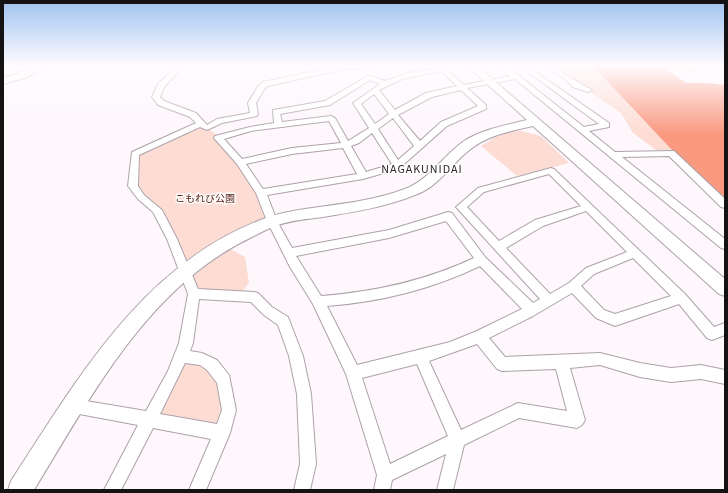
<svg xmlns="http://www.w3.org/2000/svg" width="728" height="493" viewBox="0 0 728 493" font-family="'Source Sans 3','Noto Sans JP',sans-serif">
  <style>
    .green { fill: #fddcd3 }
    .forest { fill: #f99980 }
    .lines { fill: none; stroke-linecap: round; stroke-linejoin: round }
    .street-casing { stroke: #aca2a9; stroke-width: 2 }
    .secondary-casing { stroke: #aca2a9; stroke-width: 2 }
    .street { fill: #fff; fill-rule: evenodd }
    .secondary { fill: #fff; fill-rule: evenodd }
    .labels { text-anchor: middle; stroke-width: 3; stroke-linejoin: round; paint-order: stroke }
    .park-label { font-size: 10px; fill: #521809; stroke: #fff }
    .quarter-label { font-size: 12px; letter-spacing: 1px; fill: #2f272c; stroke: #fff }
  </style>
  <rect width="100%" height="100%" fill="#fef7fc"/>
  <path class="green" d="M546,65h46l80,85h-16l-23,-17 -12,-20 -31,-21 -2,-3z
    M669,65h18l12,7 -32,-1 -3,-3z
    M200,124c34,16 54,65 72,97l-88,51 -27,-62 -24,-24 2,-32z
    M517,130l24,6 28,27 -52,13 -36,-30 15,-9z
    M225,249l7,1 13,7 4,26 -6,8 -28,1 -18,-1 -10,-14z
    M181,356l21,3 22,21 -2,53 -71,-13z"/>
  <path class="forest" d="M592,65h77l-5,3 22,15h20l19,2v113l-53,-48z"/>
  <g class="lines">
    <g class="street-casing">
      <path id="street" d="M178,65h6l-20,22 -4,10 4,4 32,12 11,12 10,-6 33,-6 -2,-10 11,-18 4,-3 81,-17h45l-3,2 -42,2 -76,17 -3,2 -9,15 2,11 -1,2 -35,7 -15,7 -7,-3 -61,28 -1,31 6,9 18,15 15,29 21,50 56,3 4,1 14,14 16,10 15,39 8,38 5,70 -6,26h-16l6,-26 -3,-70 -8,-38 -11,-31 -14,-10 -13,-13 -52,-3 -6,44 -3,8 12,2 15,7 12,15 7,35 -6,23 -24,57h-17l22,-51 -58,-11 -32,62h-17l34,-65 -64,-12 -5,-2 -2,-5 2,-5 5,-2 72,12 22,-40 11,-28 9,-49 -21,-55 -14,-27 -15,-13 -10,-13 4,-34 64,-29 -6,-6 -32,-12 -6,-8 6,-13zM185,363l15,2 7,5 10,13 5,27 -5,14 -57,-10z
        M498,65h7l4,3 18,-2 82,57v4l-20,4 26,21 59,-1 51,48v9l-4,-1 -52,-51 -47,1 103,82v10l-4,-1 -206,-169 -48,9 19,17v4l-39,17 -44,39 -12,6 -28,8 -96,16 10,26 15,27 97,-18 59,-18 4,1 33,44 48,46 7,-4 -84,-92 22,-19 73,-20 3,1 131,125 29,33 11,-4v12l-13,5 -5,-2 -28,-34 -64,22 -19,-8 -24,-25 -39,23 -44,22 16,19 95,-4 40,10 31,5 30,-3 24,5v14l-24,-5 -30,3 -31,-5 -40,-12 -30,3 15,52 -3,5 -5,3 -58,-10 -55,27 -11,45h-16l9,-36 -54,26 -2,10h-16l3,-15 -31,-101 -33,-70 -23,-37 -23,-46 -11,-28 -19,-29 -23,-26 1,-2 35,-9 24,-4 -1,-13 52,-9 43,-25h4l13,5 23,-8 35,-6 21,18 46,-9zM524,69l75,55 -15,3 -71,-56zM441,71l16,15 -31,7 -31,17 -16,-20 23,-11zM370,80l10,4 -27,19 16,25 -21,13 -13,-23 -4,-2 -49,6 -2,-8 50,-9zM461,90l17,16 -37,16 -21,19 -22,-26 34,-18zM374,94l15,20 -14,10 -14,-20zM393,118l21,28 -16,14 -20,-31zM329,121l12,22 -49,5 -50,11 -18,-20 27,-8zM372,133l20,31 -26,8 -15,-26 8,-3zM343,148l14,26 -94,15 -17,-25 46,-10zM549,174l32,32 -46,14 -36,21 -32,-34 17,-15zM586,211l41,41 -41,16 -17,15 -19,11 -44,-46 37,-22zM446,221l28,37c-49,23 -100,34 -153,38l-25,-40 93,-18zM633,258l38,38 -56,18 -11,-4 -23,-24 13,-12zM480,266l42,43 -45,22 -27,11 -93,23 -30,-59c53,-4 105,-17 153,-40zM477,344l20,25 5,2 54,-2 11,42 -49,-8 -57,27 -32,-69zM417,364l31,72 -58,28 -28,-86z
        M541,65h7l44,25 -4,2 -15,-5 -9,-9z"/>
    </g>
    <g class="secondary-casing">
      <path id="secondary" d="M37,65h12l-24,13 -22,6v-6l14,-4z
        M466,65h10l249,214v17l-6,-2 -186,-168c-23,5 -48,10 -66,26 -18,15 -29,35 -52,43 -30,12 -61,17 -92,22 -15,2 -31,3 -45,8 -9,3 -18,8 -26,12 -104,49 -161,160 -218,253h-26l3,-9c67,-103 133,-219 255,-263 13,-5 26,-7 39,-9 34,-5 68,-8 100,-20 25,-10 38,-33 59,-48 19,-12 42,-16 63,-21z"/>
    </g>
    <use href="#street" class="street"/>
    <use href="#secondary" class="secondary"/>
  </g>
  <linearGradient id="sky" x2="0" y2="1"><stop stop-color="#9fc3f0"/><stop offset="0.49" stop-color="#fffbfe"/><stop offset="1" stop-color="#fffbfe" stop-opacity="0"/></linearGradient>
  <rect width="728" height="134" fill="url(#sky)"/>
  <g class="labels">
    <g class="park-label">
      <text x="205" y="202">こもれび公園</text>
    </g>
    <g class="quarter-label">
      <text x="422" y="173">NAGAKUNIDAI</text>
    </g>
  </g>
  <rect width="728" height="493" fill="none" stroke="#151214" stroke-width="8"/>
</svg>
